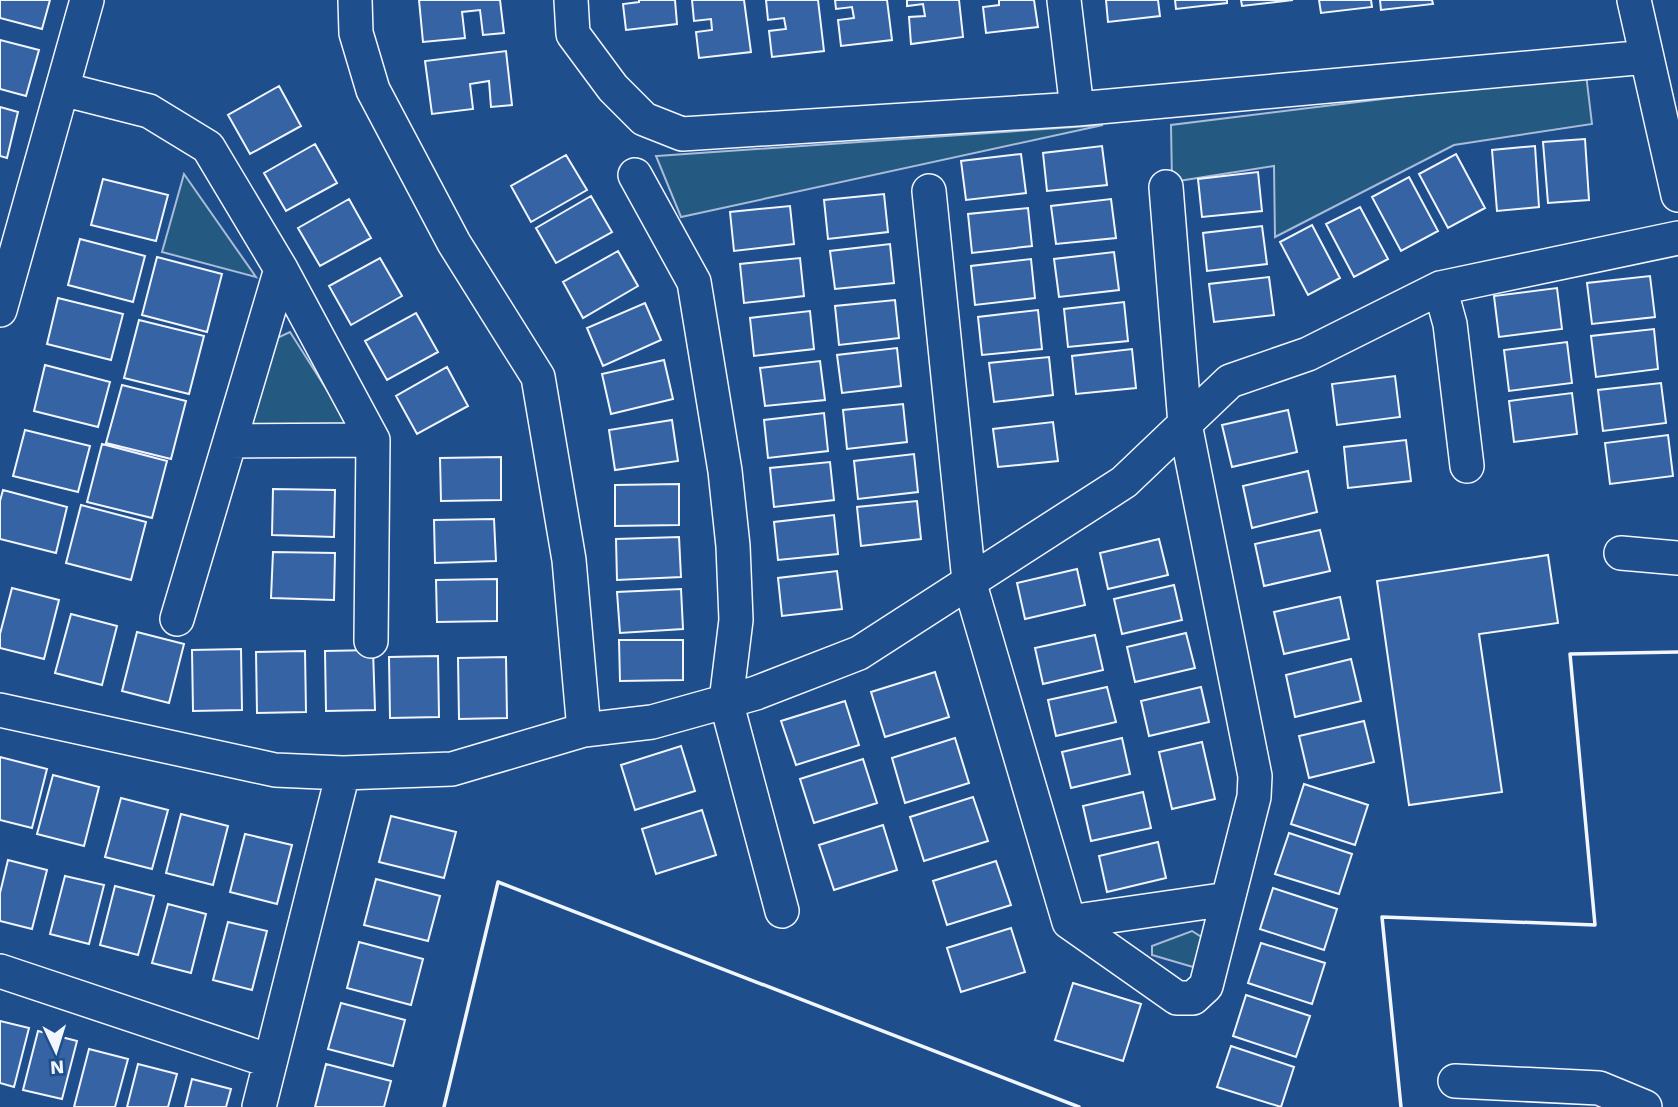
<svg xmlns="http://www.w3.org/2000/svg" width="1678" height="1107" viewBox="0 0 1678 1107" font-family="'Work Sans',sans-serif">
  <style>
    .green { fill: #245a82; stroke: #a8bbd7; stroke-width: 2 }
    .building { fill: #3563a3; stroke: #f2f6ff; stroke-width: 2 }
    .lines { fill: none; stroke-linecap: round; stroke-linejoin: round }
    .minor-casing { stroke: #f2f6ff; stroke-width: 36 }
    .minor { stroke: #1f4e8c; stroke-width: 33 }
    .wall { stroke: #f2f6ff; stroke-width: 3.5 }
  </style>
  <rect width="100%" height="100%" fill="#1f4e8c"/>
  <path class="green" d="M1586,74l6,50 -138,21 -179,92 -1,-71 -102,16 -1,-57z
    M1103,125l-422,92 -25,-61h1z
    M184,174l72,103 -94,-25z
    M290,332l56,88v14l-90,-3 -6,-9 27,-84z
    M1192,931l11,7 -10,29 -41,-12v-9z"/>
  <path class="building" d="M0,0h50l-8,29 -42,-11z
    M419,0h81l4,33 -21,2 -3,-25 -18,2 3,26 -42,4z
    M639,0h36l2,24 -51,6 -3,-26 16,-2z
    M692,0h52l7,52 -52,6 -3,-26 16,-2 -1,-11 -17,2z
    M766,0h52l6,51 -52,6 -3,-26 17,-2 -2,-11 -16,2z
    M835,0h52l5,40 -51,6 -3,-26 16,-2 -2,-11 -16,2z
    M907,0h52l4,37 -52,7 -2,-27 16,-1 -2,-12 -16,2z
    M999,0h35l4,27 -52,6 -3,-26 16,-2z
    M1106,0h52l2,16 -52,6z
    M1175,0h52v3l-51,6z
    M1241,0h52l-51,6z
    M1319,0h52l1,7 -51,6z
    M1380,0h52l1,4 -52,6z
    M0,40l39,10 -13,46 -26,-7z
    M506,51l6,54 -21,2 -2,-26 -19,3 3,25 -41,5 -7,-53z
    M279,86l22,40 -51,28 -22,-39z
    M0,107l18,5 -11,46 -7,-2z
    M1585,139l4,61 -41,3 -5,-61z
    M315,144l22,39 -51,28 -22,-38z
    M1102,146l5,39 -60,6 -4,-38z
    M1535,146l4,61 -42,4 -5,-61z
    M1021,154l5,39 -60,7 -5,-39z
    M1456,154l29,54 -37,20 -29,-54z
    M566,155l21,35 -56,32 -20,-36z
    M1258,172l4,39 -60,6 -4,-38z
    M1409,177l29,54 -37,20 -29,-54z
    M103,179l65,16 -12,46 -65,-16z
    M884,194l4,38 -60,7 -4,-39z
    M591,196l21,36 -56,31 -20,-35z
    M349,199l22,39 -51,28 -22,-38z
    M1111,199l5,39 -60,6 -5,-38z
    M790,206l4,38 -60,7 -4,-39z
    M1360,207l28,52 -34,18 -28,-53z
    M1028,208l4,38 -60,7 -4,-39z
    M1312,225l28,53 -32,17 -28,-53z
    M1262,226l5,38 -60,7 -4,-38z
    M80,239l65,17 -12,46 -65,-17z
    M890,244l4,39 -59,6 -5,-38z
    M618,251l20,35 -55,32 -20,-36z
    M1114,252l5,38 -60,7 -5,-38z
    M157,257l65,17 -15,58 -65,-17z
    M380,258l22,38 -51,29 -22,-39z
    M800,258l4,38 -60,7 -4,-39z
    M1031,259l4,39 -60,7 -4,-39z
    M1650,276l5,41 -63,7 -5,-41z
    M1269,277l5,38 -60,7 -5,-38z
    M1557,288l5,41 -63,8 -5,-41z
    M58,298l65,16 -12,46 -64,-16z
    M895,300l4,38 -60,7 -4,-39z
    M1124,302l4,39 -60,6 -4,-38z
    M645,303l16,37 -58,26 -16,-38z
    M1038,310l4,39 -60,6 -4,-38z
    M810,311l4,38 -60,7 -4,-38z
    M416,313l22,39 -51,28 -22,-39z
    M139,320l65,16 -15,58 -65,-16z
    M1654,329l4,40 -62,8 -5,-41z
    M1567,342l5,41 -63,8 -5,-41z
    M897,348l4,38 -59,7 -5,-38z
    M1132,349l4,39 -60,6 -4,-38z
    M1049,357l4,38 -59,7 -5,-39z
    M664,360l9,39 -62,15 -9,-40z
    M820,361l5,39 -60,6 -5,-38z
    M45,365l65,17 -12,45 -64,-16z
    M447,367l21,39 -51,28 -21,-38z
    M1395,376l5,41 -63,8 -5,-41z
    M1661,383l5,40 -63,8 -5,-41z
    M122,385l64,16 -15,58 -65,-16z
    M1572,393l5,41 -63,8 -5,-41z
    M903,404l4,38 -60,7 -4,-39z
    M1288,410l9,42 -65,15 -10,-42z
    M824,413l4,38 -60,7 -4,-38z
    M672,420l6,41 -63,9 -6,-40z
    M1053,422l5,39 -60,6 -5,-38z
    M25,430l65,16 -12,46 -65,-16z
    M1668,435l5,41 -63,8 -5,-41z
    M1406,440l5,41 -63,7 -4,-41z
    M102,444l65,17 -15,57 -65,-16z
    M914,454l4,38 -60,7 -4,-38z
    M501,457v43l-60,1 -1,-43z
    M830,462l4,38 -60,7 -4,-39z
    M1308,471l9,41 -65,16 -9,-42z
    M679,484v41l-64,1v-41z
    M273,489l62,1 -1,47 -62,-2z
    M3,490l64,17 -11,46 -56,-14v-38z
    M917,501l4,38 -60,7 -4,-39z
    M81,505l65,17 -15,58 -65,-17z
    M834,515l4,39 -60,6 -4,-38z
    M494,519l2,42 -61,2 -1,-43z
    M1320,530l10,41 -66,15 -9,-42z
    M679,537l2,40 -64,3 -1,-41z
    M1159,539l9,36 -60,14 -8,-36z
    M273,552l62,1 -1,47 -63,-2z
    M1548,555l10,68 -79,11 23,158 -93,13 -32,-224z
    M1077,569l8,36 -60,14 -8,-36z
    M837,571l5,38 -60,7 -4,-38z
    M497,579v42l-60,1 -1,-42z
    M1174,585l8,35 -60,14 -8,-35z
    M12,588l47,12 -15,59 -44,-11v-14z
    M681,589l2,40 -63,4 -3,-41z
    M1340,597l9,42 -65,15 -10,-42z
    M71,614l46,12 -15,59 -47,-12z
    M137,632l47,12 -15,59 -47,-12z
    M1186,633l9,35 -60,14 -8,-35z
    M1095,635l8,35 -60,14 -8,-36z
    M619,640h64v40l-63,1z
    M241,649l1,61 -49,1 -1,-61z
    M373,650l2,60 -49,1 -1,-60z
    M305,651l1,61 -49,1 -1,-61z
    M438,656l1,61 -49,1 -1,-61z
    M506,657l1,61 -48,1 -1,-61z
    M1351,659l10,42 -66,16 -9,-42z
    M935,672l14,45 -64,20 -14,-45z
    M1107,687l9,35 -60,14 -8,-36z
    M1201,687l8,35 -60,14 -8,-35z
    M845,701l14,44 -63,20 -15,-44z
    M1364,721l10,41 -65,16 -10,-42z
    M955,738l14,45 -64,20 -13,-45z
    M1122,738l8,36 -59,14 -9,-36z
    M1202,742l13,57 -43,10 -13,-57z
    M681,746l14,45 -60,19 -14,-45z
    M0,757l47,12 -15,59 -32,-8z
    M863,759l14,44 -63,20 -14,-44z
    M53,775l46,12 -15,59 -47,-12z
    M1304,784l64,21 -13,40 -64,-21z
    M1143,792l8,36 -60,13 -8,-35z
    M973,797l15,44 -64,20 -14,-44z
    M121,798l47,12 -16,59 -47,-12z
    M702,810l14,45 -60,19 -14,-45z
    M181,814l47,12 -15,59 -47,-12z
    M391,816l65,16 -12,46 -65,-16z
    M883,825l14,45 -63,20 -15,-45z
    M1289,833l63,21 -13,40 -64,-20z
    M245,834l47,11 -15,59 -47,-12z
    M1158,842l8,36 -59,14 -8,-36z
    M8,860l39,10 -15,59 -32,-8v-28z
    M996,861l15,44 -64,20 -14,-44z
    M65,876l39,9 -15,59 -39,-10z
    M376,879l64,17 -12,45 -64,-16z
    M115,886l39,10 -16,59 -38,-10z
    M1273,888l64,21 -13,41 -64,-21z
    M168,904l38,10 -15,59 -39,-10z
    M228,922l39,9 -15,59 -39,-10z
    M1011,928l14,44 -64,20 -14,-44z
    M359,942l64,17 -12,46 -64,-17z
    M1261,943l64,20 -13,41 -64,-21z
    M1073,983l68,21 -18,57 -68,-21z
    M1246,995l64,21 -14,41 -63,-21z
    M341,1003l64,17 -12,46 -65,-17z
    M0,1021l29,7 -15,59 -14,-4z
    M38,1031l39,10 -15,58 -39,-9z
    M1231,1046l63,21 -13,40 -64,-20z
    M89,1049l39,10 -13,48h-41z
    M138,1064l39,10 -9,33h-41z
    M326,1064l65,17 -7,26h-69z
    M192,1079l39,10 -5,18h-41z"/>
  <g class="lines">
    <g class="minor-casing">
      <path id="minor" d="M355,0l1,33 17,57 81,153 84,134 31,183 15,170
        M571,0l2,34 40,54 31,31 38,15 395,-25 570,-52
        M1064,0l13,109
        M1634,0l44,195
        M62,89l87,22 59,36 73,122 92,171 -2,201
        M635,175l59,107 31,189 8,75 3,74 -10,81 56,210
        M929,191l40,390 100,341 108,76h16l13,-12 48,-189 1,-21 -70,-352 -19,-237
        M1440,288l238,-50
        M0,310l87,-310
        M230,441l143,-1
        M1621,553l57,5
        M177,619l104,-350
        M0,710l275,60 68,3 109,-4 132,-39 68,-8 104,-29 103,-40 265,-171 106,-101 78,-27 132,-66 10,36 17,142
        M1069,922l159,-23
        M0,971l270,90
        M1455,1081l144,7 46,19
        M259,1107l84,-334"/>
    </g>
    <use href="#minor" class="minor"/>
    <path class="wall" d="M444,1107l54,-225 581,225
      M1401,1107l-19,-190 213,8 -25,-271 108,-2"/>
  </g>
  <g transform="translate(56 1051) rotate(176)" stroke="#1f4e8c" stroke-width="5" paint-order="stroke">
  <path d="M0-5L12 26L0 18L-12 26Z" fill="#f2f6ff"/>
  <text y="-10" font-size="19" font-weight="bold" text-anchor="middle" fill="#f2f6ff">N</text>
  </g>
</svg>
